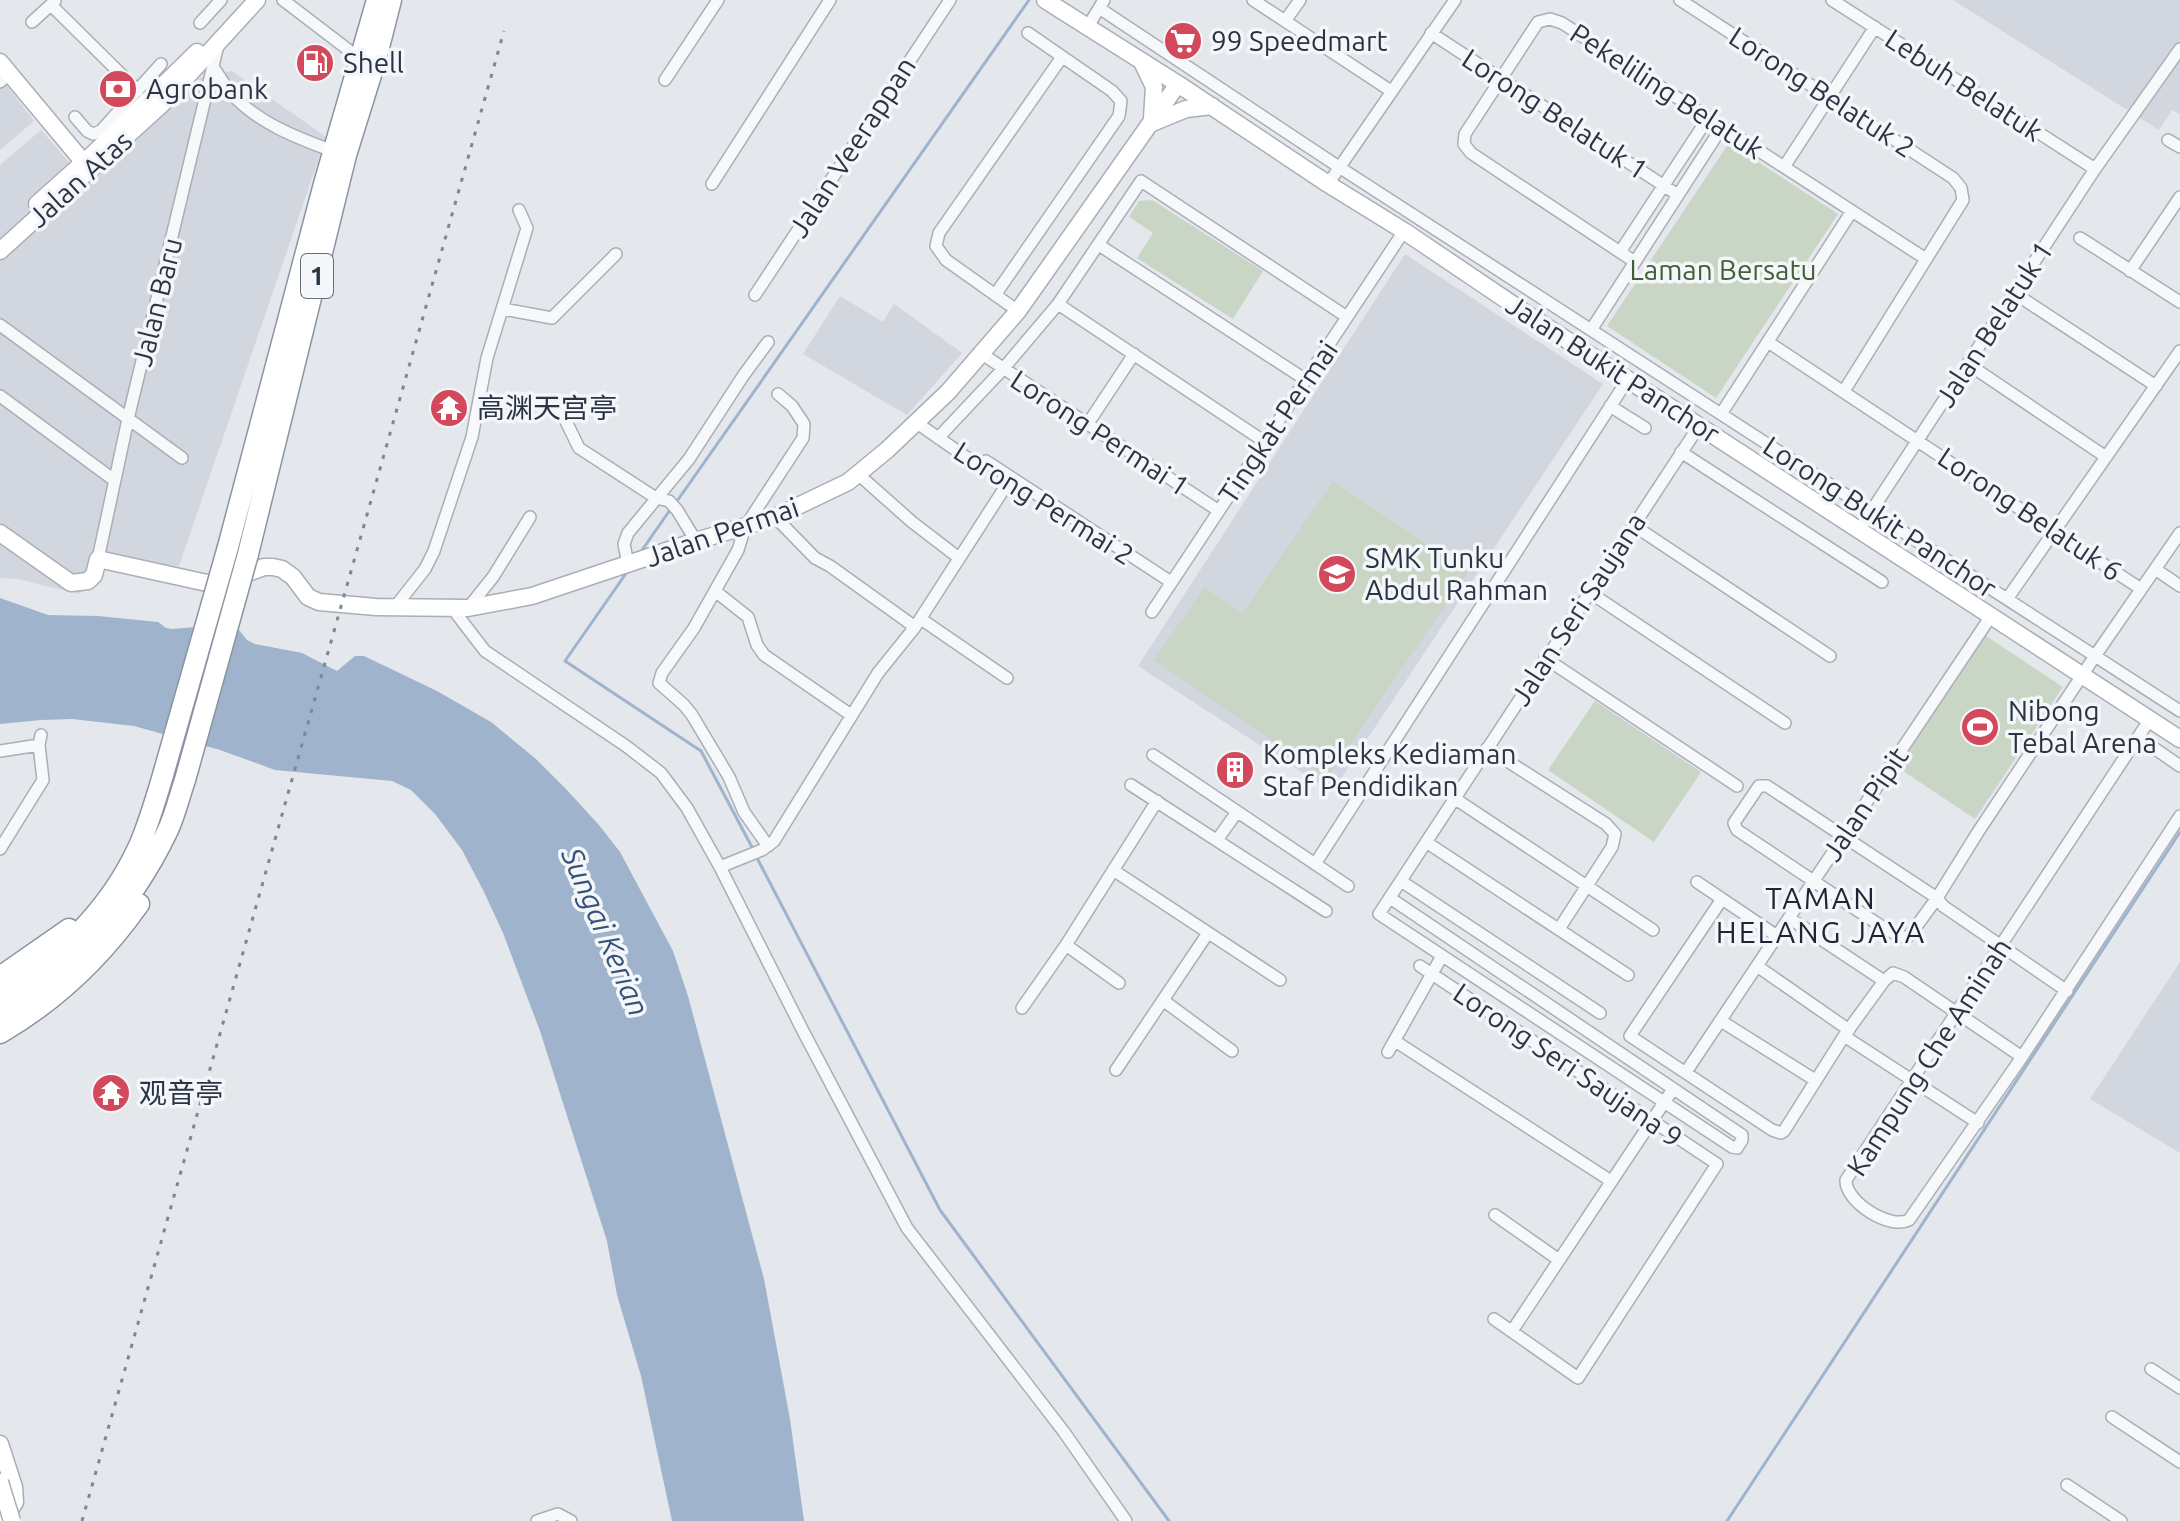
<svg xmlns="http://www.w3.org/2000/svg" width="2180" height="1521" viewBox="0 0 2180 1521" font-family="Ubuntu,'Noto Sans SC',sans-serif">
  <style>
    .built { fill: #d2d6de }
    .green { fill: #c9d6c5 }
    .water { fill: #9fb4cc }
    .lines { fill: none; stroke-linecap: round; stroke-linejoin: round }
    .stream { stroke: #9fb4cc; stroke-width: 3 }
    .street-casing { stroke: #a9aeb7; stroke-width: 14 }
    .secondary-casing { stroke: #a9aeb7; stroke-width: 19 }
    .highway-casing { stroke: #8b94a3; stroke-width: 23 }
    .street { stroke: #f7f8fa; stroke-width: 11 }
    .secondary { stroke: #fff; stroke-width: 16 }
    .highway { stroke: #fff; stroke-width: 20 }
    .rail { stroke: #7d8696; stroke-width: 3; stroke-dasharray: 4 8; stroke-linecap: butt }
    .secondary-bridge-casing { stroke: #a9aeb7; stroke-width: 19; stroke-linecap: butt }
    .highway-bridge-casing { stroke: #8b94a3; stroke-width: 23; stroke-linecap: butt }
    .secondary-bridge { stroke: #fff; stroke-width: 16 }
    .highway-bridge { stroke: #fff; stroke-width: 20 }
    .labels { text-anchor: middle; stroke-width: 7; stroke-linejoin: round; paint-order: stroke }
    .shield { fill: #f4f6f9; stroke: #676e7b; stroke-width: 2 }
    .shield-label { font-size: 26px; font-weight: bold; fill: #2b3445 }
    .poi-label { font-size: 28px; fill: #2b3445; stroke: #f4f6f9; text-anchor: start }
    .street-label { font-size: 28px; fill: #2b3445; stroke: #f4f6f9 }
    .park-label { font-size: 28px; fill: #3f6138; stroke: #f4f6f9 }
    .neighbourhood-label { font-size: 30px; letter-spacing: 2px; fill: #1d2536; stroke: #f4f6f9 }
    .water-label { font-size: 30px; font-style: italic; fill: #34527a; stroke: #f4f6f9 }
  </style>
  <rect width="100%" height="100%" fill="#e4e7ec"/>
  <path class="built" d="M1953,0h227v114l-8,-4 -13,20z
    M232,71l94,66 -147,429 -63,-8 -37,36 -61,-15 -18,-1v-413l41,-35 47,54 112,-106z
    M0,77l34,44 -34,29z
    M1405,254l198,130 -271,408 -194,-126z
    M840,296l43,26 11,-18 68,49 -55,62 -104,-61z
    M2180,962v191l-90,-54z"/>
  <path class="green" d="M1729,143l109,71 -122,184 -109,-72z
    M1152,200l111,71 -30,48 -96,-61 16,-25 -24,-16 10,-16z
    M1333,481l135,91 -141,206 -173,-118 50,-73 39,26z
    M1986,636l77,51 -88,132 -78,-52z
    M1595,701l106,71 -47,70 -106,-72z"/>
  <path class="water" d="M0,598l48,17 50,1 60,6 8,6 6,1 46,-4 13,1 7,3 9,11 8,4 47,9 35,18 18,-15h9l73,35 54,31 45,37 30,30 33,36 21,27 53,99 15,45 76,283 26,140 14,102h-132l-31,-145 -24,-81 -10,-54 -67,-210 -37,-98 -20,-43 -21,-40 -27,-36 -24,-24 -19,-9 -117,-11 -55,-20 -86,-24 -62,-7 -31,1 -41,4z"/>
  <g class="lines">
    <path class="stream" d="M675,504l354,-504
      M640,553l30,-43
      M627,572l-62,89 136,90 53,100
      M757,858l183,352 229,311
      M1727,1521l453,-689"/>
    <g class="street-casing">
      <path id="street" d="M283,0l76,58
        M1253,0l138,91
        M1680,0l273,178 8,10 2,12 -119,191
        M1832,0l263,169
        M51,5l87,86
        M1099,8l240,159 841,544
        M1285,21l15,-21
        M32,22l23,-21
        M200,23l21,-23
        M1087,28l17,-28
        M1431,33l247,162
        M213,67c6,8 11,18 18,26 25,29 66,45 102,58
        M665,80l53,-80
        M0,82l9,-8
        M75,117l12,14 6,3 8,-3 60,-67
        M2168,140l12,7
        M1784,167l91,-140
        M712,184l118,-184
        M1328,184l127,-184
        M2080,238l100,64
        M1099,245l207,135
        M1620,252l88,-134
        M1635,262l-164,-109 -7,-9 1,-10 73,-112 12,-3 12,4 364,236
        M2130,271l50,-74
        M2014,293l142,93
        M755,295l195,-295
        M995,295l124,-179 2,-15 -9,-10 -84,-58
        M1058,304l207,138
        M503,309l49,9 64,-64
        M1018,311l-72,-51 -10,-14 3,-13 123,-176
        M0,325l182,133
        M1591,330l131,-203
        M1768,342l373,247
        M982,354l237,157
        M1968,364l138,93
        M0,396l114,84
        M558,405l21,43 77,50 13,3 8,9 19,31
        M1610,406l35,22
        M1721,414l131,-203
        M917,423l59,41 10,-3 185,121
        M1087,425l47,-71
        M938,438l65,-69 55,-65 83,-123 206,136
        M1681,452l201,130
        M858,474l54,48 47,36
        M775,517l40,41 15,8 85,61
        M1633,525l197,131
        M1859,530l236,-361 85,-120
        M98,559l30,-140 90,-374
        M628,564l-4,-20 4,-11 61,-74 54,-83 25,-34
        M2155,569l25,17
        M715,591l33,26 9,28 7,10 87,60
        M1589,592l196,131
        M2007,599l173,-248
        M395,607l30,-38 9,-18 38,-114 15,-79 40,-130 -8,-18
        M452,608l33,43 141,95 35,27 26,35 33,59 83,164 104,197 157,204 62,89
        M468,608l25,-31 37,-60
        M1152,612l252,-381
        M921,619l86,59
        M1545,658l192,128
        M2150,719l-304,461c-1,22 44,50 63,40l113,-163 158,-241
        M2138,737l42,29
        M1487,748l119,76 9,10 -3,13 -53,82
        M0,751l39,-6
        M1153,755l195,131
        M1131,785l195,126
        M1454,798l199,132
        M1217,840l20,-28
        M1426,842l202,133
        M768,846l-24,-34 -15,-35 -37,-62 -8,-10 -25,-22 3,-10 32,-45 44,-78 7,-23 58,-89 1,-14 -12,-18 -14,-12
        M0,849l43,-69 -4,-35 2,-10
        M1315,864l313,-485
        M720,867l42,-17 12,-9 104,-168 37,-46 96,-149
        M1113,870l167,110
        M1401,881l199,132
        M1697,882l80,54
        M1390,898l352,237v5l-5,8 -5,-1 -353,-233 320,-488
        M1722,899l-92,137 142,94 9,3 3,-2 60,-95 40,-55 9,-8 11,4 118,80
        M1789,918l95,63
        M1066,945l53,38
        M1420,966l297,198 -139,214 -84,-59
        M1757,966l92,64
        M2067,991l-124,-85 -6,-8 -170,-112h-8l-25,37 3,7 150,100 19,8 4,-3 27,-37 41,-66 117,-176 85,-123
        M1164,1001l68,50
        M1022,1008l44,-63 91,-144
        M1721,1021l94,59
        M1844,1036l134,87
        M1395,1041l216,140
        M1388,1052l54,-96
        M1116,1070l92,-137
        M1686,1072l305,-456
        M1495,1215l64,45
        M1512,1331l161,-242
        M2151,1369l29,19
        M2112,1417l68,45
        M2067,1485l54,36
        M537,1521l21,-7 13,7"/>
    </g>
    <g class="secondary-casing">
      <path id="secondary" d="M1045,0l133,84 150,100 76,47 123,83 653,425
        M0,62l90,108
        M1142,62l12,25 -2,31
        M1152,123l34,-14 26,-3
        M37,204l57,-51 103,-101
        M0,251l161,-146 96,-105
        M0,533l71,50 17,-2 6,-6 4,-16 109,24 19,-2 38,-14h9l9,2 11,8 15,20 11,5 57,5 92,1 64,-12 164,-55 79,-24 73,-35 39,-32 61,-58 70,-81 160,-227
        M0,1444l14,43 1,15 -6,10 -9,3"/>
    </g>
    <g class="highway-casing">
      <path id="highway" d="M228,547l96,-363 53,-184
        M248,554l98,-399 30,-96 15,-59
        M0,977l69,-48
        M0,995c58,-35 110,-85 139,-149 10,-23 17,-47 24,-71
        M0,1015c72,-42 131,-108 167,-183 8,-16 12,-35 18,-52
        M0,1033c57,-33 101,-75 139,-129"/>
    </g>
    <use href="#street" class="street"/>
    <use href="#secondary" class="secondary"/>
    <use href="#highway" class="highway"/>
    <path class="rail" d="M82,1521l422,-1490"/>
    <g class="secondary-bridge-casing">
      <path id="secondary-bridge" d="M0,1482l12,39"/>
    </g>
    <g class="highway-bridge-casing">
      <path id="highway-bridge" d="M163,775l65,-228
        M185,780l63,-226"/>
    </g>
    <use href="#secondary-bridge" class="secondary-bridge"/>
    <use href="#highway-bridge" class="highway-bridge"/>
  </g>
  <defs>
    <g id="supermarket-disc" transform="scale(2)"><circle r="9.5" fill="#d1495b" stroke="#f4f6f9"/><path d="M-6-5.5h2.5l.6 2H6L4.5 2H-2.5L-4.4-4H-6ZM-1.5 3.2a1.3 1.3 0 1 0 .1 0ZM3 3.2a1.3 1.3 0 1 0 .1 0Z" fill="#fff"/></g>
    <g id="fuel-disc" transform="scale(2)"><circle r="9.5" fill="#d1495b" stroke="#f4f6f9"/><path d="M-5.5-6h7V0h2V4h1.3V-2.5L3-4.5l.8-.8L6-3V5H2.5V1h-1V6h-7ZM-4.2-4.7v3.2H.2V-4.7Z" fill="#fff"/></g>
    <g id="bank-disc" transform="scale(2)"><circle r="9.5" fill="#d1495b" stroke="#f4f6f9"/><path d="M-6-4H6V4H-6ZM0-2.3a2.3 2.3 0 1 0 0 4.6a2.3 2.3 0 1 0 0-4.6Z" fill="#fff"/></g>
    <g id="temple-disc" transform="scale(2)"><circle r="9.5" fill="#d1495b" stroke="#f4f6f9"/><path d="M0-6L5-2H3V0L6.5 2.5H4V6H1.5V3h-3V6H-4V2.5H-6.5L-3 0V-2H-5Z" fill="#fff"/></g>
    <g id="school-disc" transform="scale(2)"><circle r="9.5" fill="#d1495b" stroke="#f4f6f9"/><path d="M0-5L7-2L0 1L-7-2ZM-4 1L0 2.5L4 1V4Q0 6-4 4Z" fill="#fff"/></g>
    <g id="stadium-disc" transform="scale(2)"><circle r="9.5" fill="#d1495b" stroke="#f4f6f9"/><path d="M0-5a6.5 5 0 1 0 0 10a6.5 5 0 1 0 0-10ZM-3.5-1.8h7v3.6h-7Z" fill="#fff"/></g>
    <g id="building-disc" transform="scale(2)"><circle r="9.5" fill="#d1495b" stroke="#f4f6f9"/><path d="M-4-6H4V6H1V3H-1V6H-4ZM-2.5-4.3h1.7v1.8h-1.7ZM.8-4.3h1.7v1.8H.8ZM-2.5-1h1.7V.8h-1.7ZM.8-1h1.7V.8H.8Z" fill="#fff"/></g>
  </defs>
  <g fill-rule="evenodd">
    <use href="#supermarket-disc" x="1183" y="41"/>
    <use href="#fuel-disc" x="315" y="63"/>
    <use href="#bank-disc" x="118" y="89"/>
    <use href="#temple-disc" x="449" y="408"/>
    <use href="#school-disc" x="1337" y="574"/>
    <use href="#stadium-disc" x="1980" y="727"/>
    <use href="#building-disc" x="1235" y="770"/>
    <use href="#temple-disc" x="111" y="1093"/>
  </g>
  <g class="labels">
    <rect class="shield" x="301" y="254" width="32" height="44" rx="6"/>
    <g class="shield-label">
      <text x="317" y="285">1</text>
    </g>
    <g class="poi-label">
      <text x="1211" y="51">99 Speedmart</text>
      <text x="343" y="73">Shell</text>
      <text x="146" y="99">Agrobank</text>
      <text x="477" y="418">高渊天宫亭</text>
      <text x="1365" y="568">SMK Tunku<tspan x="1365" dy="32">Abdul Rahman</tspan></text>
      <text x="2008" y="721">Nibong<tspan x="2008" dy="32">Tebal Arena</tspan></text>
      <text x="1263" y="764">Kompleks Kediaman<tspan x="1263" dy="32">Staf Pendidikan</tspan></text>
      <text x="139" y="1103">观音亭</text>
    </g>
    <g class="street-label">
      <text transform="translate(1964 85) rotate(33)" y="10">Lebuh Belatuk</text>
      <text transform="translate(1667 91) rotate(33)" y="10">Pekeliling Belatuk</text>
      <text transform="translate(1822 92) rotate(33)" y="10">Lorong Belatuk 2</text>
      <text transform="translate(1555 114) rotate(33)" y="10">Lorong Belatuk 1</text>
      <text transform="translate(852 147) rotate(-57)" y="10">Jalan Veerappan</text>
      <text transform="translate(80 179) rotate(-42)" y="10">Jalan Atas</text>
      <text transform="translate(157 302) rotate(-76)" y="10">Jalan Baru</text>
      <text transform="translate(1994 324) rotate(-57)" y="10">Jalan Belatuk 1</text>
      <text transform="translate(1613 369) rotate(33)" y="10">Jalan Bukit Panchor</text>
      <text transform="translate(1278 422) rotate(-56)" y="10">Tingkat Permai</text>
      <text transform="translate(1100 433) rotate(33)" y="10">Lorong Permai 1</text>
      <text transform="translate(1044 503) rotate(32)" y="10">Lorong Permai 2</text>
      <text transform="translate(2030 514) rotate(34)" y="10">Lorong Belatuk 6</text>
      <text transform="translate(1880 517) rotate(33)" y="10">Lorong Bukit Panchor</text>
      <text transform="translate(722 532) rotate(-19)" y="10">Jalan Permai</text>
      <text transform="translate(1578 609) rotate(-57)" y="10">Jalan Seri Saujana</text>
      <text transform="translate(1865 804) rotate(-56)" y="10">Jalan Pipit</text>
      <text transform="translate(1929 1057) rotate(-57)" y="10">Kampung Che Aminah</text>
      <text transform="translate(1568 1065) rotate(34)" y="10">Lorong Seri Saujana 9</text>
    </g>
    <g class="park-label">
      <text x="1723" y="280">Laman Bersatu</text>
    </g>
    <g class="neighbourhood-label">
      <text x="1821" y="909">TAMAN<tspan x="1821" dy="34">HELANG JAYA</tspan></text>
    </g>
    <g class="water-label">
      <text transform="translate(605 932) rotate(67)" y="10">Sungai Kerian</text>
    </g>
  </g>
</svg>
